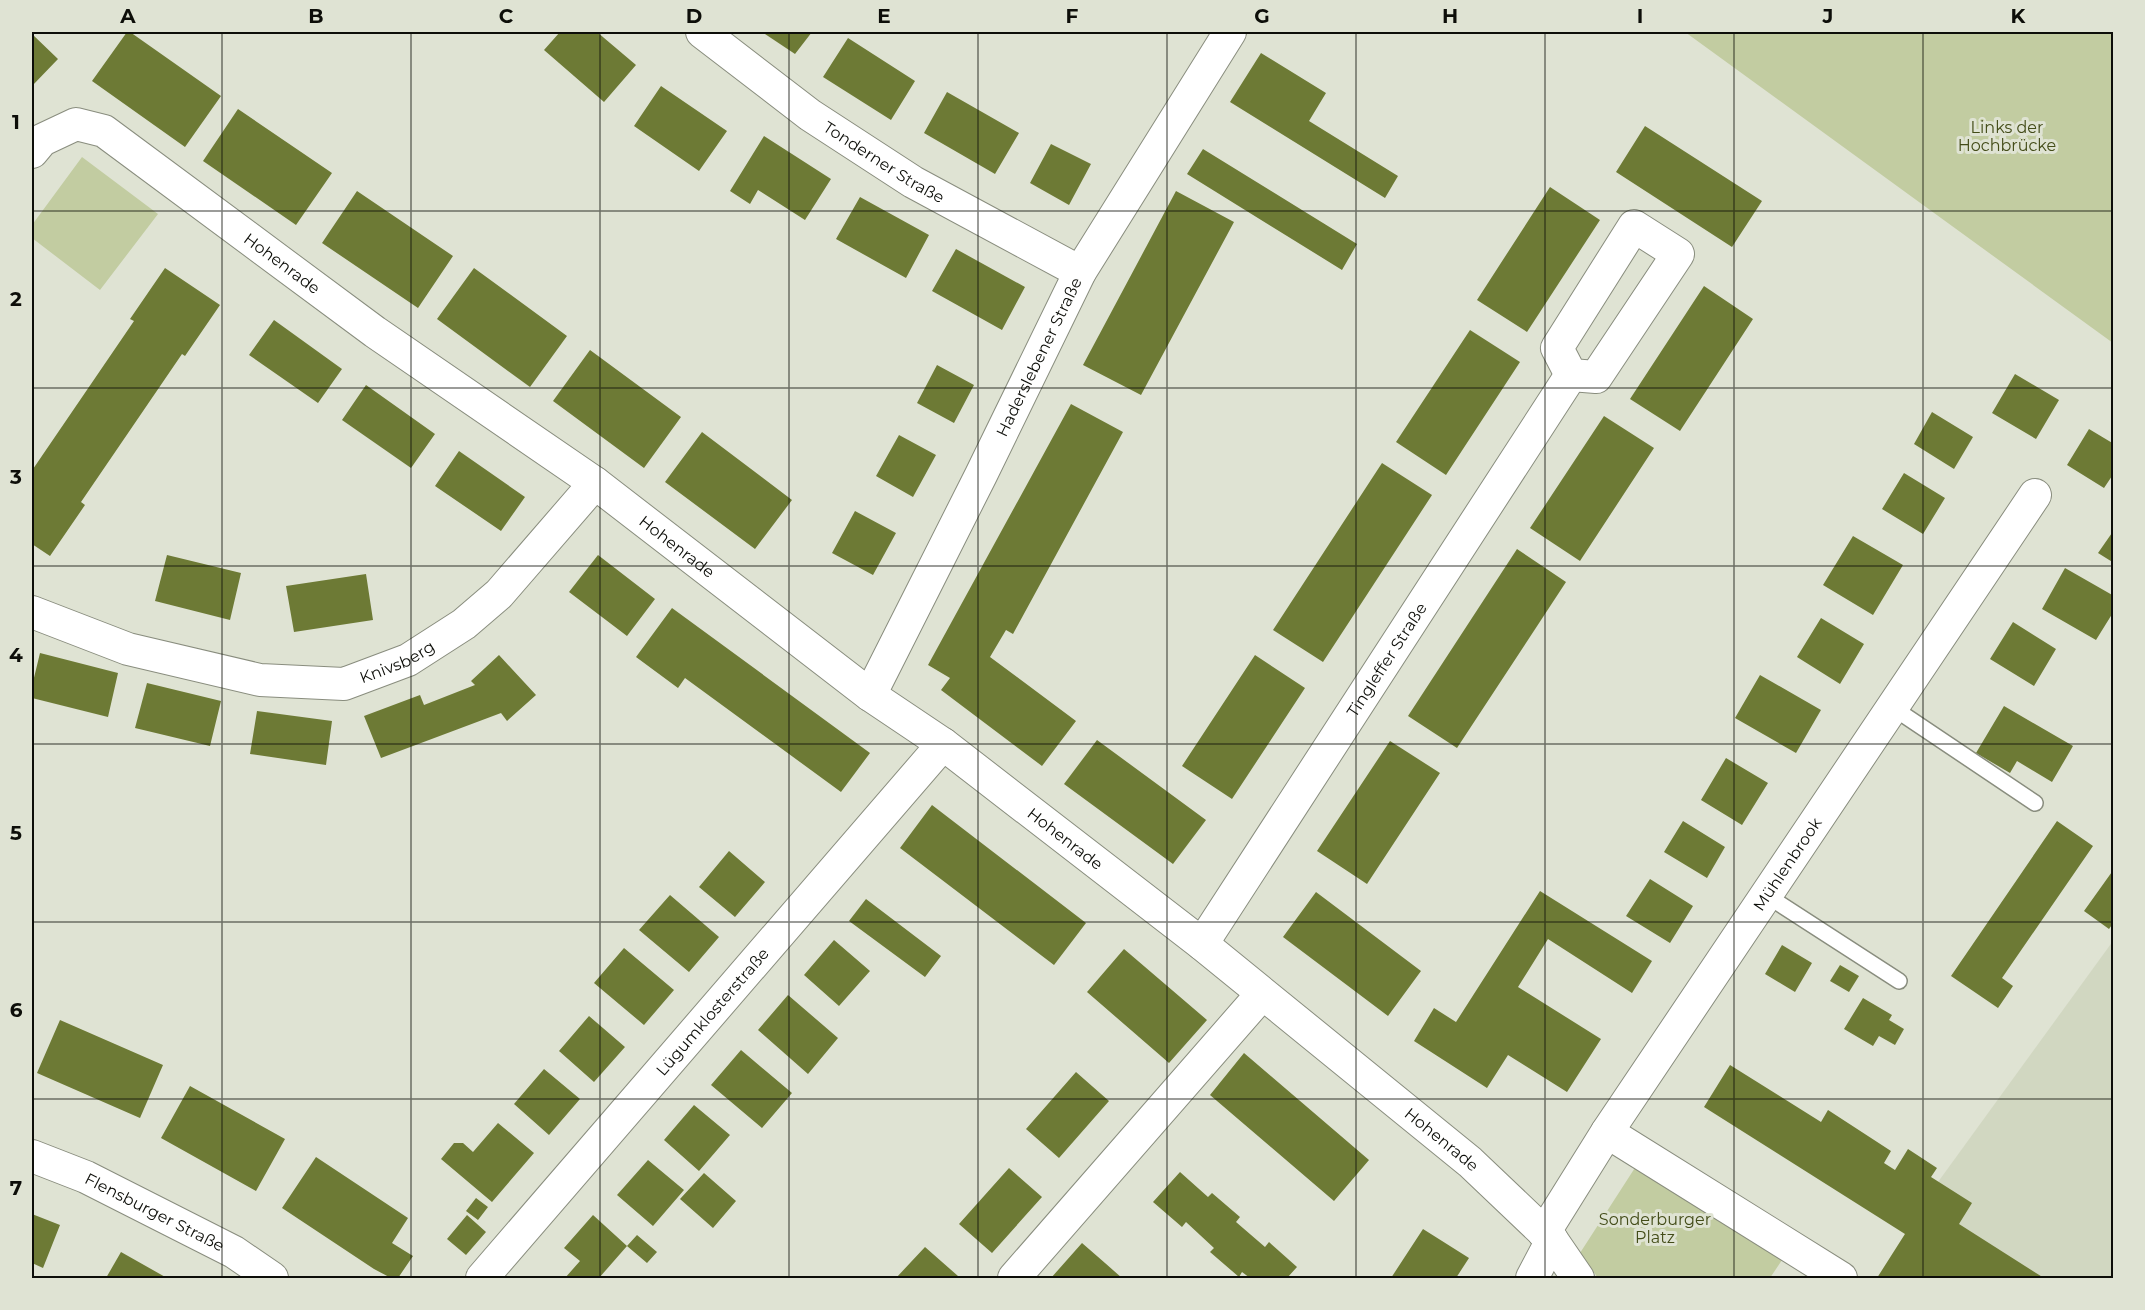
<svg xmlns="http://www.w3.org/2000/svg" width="2145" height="1310" viewBox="0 0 2145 1310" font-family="Montserrat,sans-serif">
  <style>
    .built { fill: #d1d7c1 }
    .green { fill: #c2cca1 }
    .building { fill: #6d7a35 }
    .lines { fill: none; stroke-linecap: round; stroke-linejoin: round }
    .service-casing { stroke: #898d7e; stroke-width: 18 }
    .minor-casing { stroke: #898d7e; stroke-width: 34 }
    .service { stroke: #fff; stroke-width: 15 }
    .minor { stroke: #fff; stroke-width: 32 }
    .grid { fill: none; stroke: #0d0e09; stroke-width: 1.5; stroke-opacity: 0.55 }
    .labels { text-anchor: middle; stroke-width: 6; stroke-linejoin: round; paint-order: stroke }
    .park-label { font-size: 16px; fill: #434c18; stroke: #dfe3d3 }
    .street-label { font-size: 16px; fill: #0d0e09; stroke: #dfe3d3 }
    .neatline { fill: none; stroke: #0d0e09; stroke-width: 2 }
    .grid-label { font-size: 20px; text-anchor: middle; font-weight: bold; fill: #0d0e09 }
  </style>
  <rect width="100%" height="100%" fill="#dfe3d3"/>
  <path class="built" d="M2113,941v337h-236l61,-96z"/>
  <path class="green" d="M1685,32h428v311z
    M82,157l76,57 -58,76 -68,-52v-13z
    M1640,1160l146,94 -16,24h-172l-18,-25z"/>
  <path class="building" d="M127,32h3l91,64 -36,51 -93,-66z
    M560,32h37l39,33 -32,37 -60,-52z
    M762,32h50l-17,22z
    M32,34l26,25 -26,27z
    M848,38l67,43 -24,39 -68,-43z
    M1261,53l65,40 -17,28 89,55 -13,22 -155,-96z
    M661,86l66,45 -28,40 -65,-45z
    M947,92l72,41 -24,41 -71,-41z
    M238,109l94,64 -36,52 -93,-64z
    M1645,126l117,75 -30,46 -116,-75z
    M764,136l67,43 -26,41 -47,-30 -8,14 -20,-13z
    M1051,144l40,20 -22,41 -39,-22z
    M1203,149l154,95 -15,26 -155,-96z
    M1550,187l50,33 -73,112 -50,-32z
    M357,191l96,65 -35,52 -96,-65z
    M1176,191l58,31 -93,173 -58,-30z
    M860,197l69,38 -23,43 -70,-39z
    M956,249l69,38 -23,43 -70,-39z
    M165,268l55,37 -35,51 -3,-2 -101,148 4,3 -35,51 -18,-12v-76l1,1 101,-148 -4,-2z
    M474,268l93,68 -37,51 -93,-68z
    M1704,286l49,33 -73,112 -50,-32z
    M274,320l68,49 -24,34 -69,-48z
    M1470,330l50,32 -74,113 -50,-33z
    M590,350l91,67 -37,51 -91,-67z
    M937,365l37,20 -20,38 -37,-20z
    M2015,374l44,26 -23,39 -44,-26z
    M366,385l69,49 -24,34 -69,-48z
    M1071,404l52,28 -110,202 -7,-4 -16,27 86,64 -34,45 -101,-76 9,-12 -22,-13z
    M1932,412l41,25 -19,32 -40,-25z
    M1604,416l50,32 -74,113 -50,-33z
    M2089,429l25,15v29l-10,15 -37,-23z
    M702,432l90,68 -37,49 -90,-67z
    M899,435l37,20 -23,42 -37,-21z
    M459,451l66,46 -24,34 -66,-45z
    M1382,463l50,32 -109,167 -50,-32z
    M1904,473l41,25 -22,36 -41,-25z
    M855,511l41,22 -23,42 -41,-22z
    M2114,530v33l-16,-10z
    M1853,536l50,29 -30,50 -50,-30z
    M1517,549l49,33 -109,166 -49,-32z
    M167,555l74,18 -11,47 -75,-19z
    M598,555l57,44 -28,37 -58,-44z
    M2065,568l49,28v15l-18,29 -54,-31z
    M366,574l7,46 -79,12 -8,-46z
    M672,608l198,145 -29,39 -156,-114 -7,10 -42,-31z
    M1821,618l43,26 -24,40 -43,-27z
    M2013,622l43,27 -22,37 -44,-27z
    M40,653l78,20 -10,44 -76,-19v-12z
    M499,655l37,40 -29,26 -6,-8 -120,45 -17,-42 56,-21 4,10 51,-20 -4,-4z
    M1255,655l50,33 -73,111 -50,-33z
    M1760,675l61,35 -25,43 -61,-35z
    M147,683l74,18 -11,45 -75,-18z
    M2004,706l69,40 -21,36 -35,-21 -7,12 -34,-20z
    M257,711l75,10 -6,44 -76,-11z
    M1097,740l109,80 -33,44 -109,-80z
    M1390,741l50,32 -73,111 -50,-33z
    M1726,758l42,25 -26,42 -41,-25z
    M932,805l154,118 -32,42 -154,-117z
    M1683,821l42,26 -18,31 -43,-26z
    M2057,821l36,25 -91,132 11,8 -15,22 -47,-32z
    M729,851l36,31 -30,35 -36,-30z
    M2114,869v53l-5,7 -25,-18z
    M1650,879l43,27 -23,37 -44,-27z
    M1540,891l112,70 -20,32 -84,-54 -30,48 83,52 -34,53 -59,-37 -21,33 -73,-47 20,-33 22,14z
    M1316,892l105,79 -33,45 -105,-79z
    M670,895l49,42 -30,35 -50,-42z
    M866,899l75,57 -16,21 -76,-56z
    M834,940l36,31 -31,35 -35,-31z
    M1782,945l30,18 -17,29 -30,-18z
    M624,948l50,42 -30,35 -50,-42z
    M1124,949l83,71 -38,43 -82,-71z
    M1840,965l19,11 -10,16 -19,-11z
    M788,995l50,43 -30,36 -50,-44z
    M1863,998l29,17 -3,5 15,9 -9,16 -16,-9 -6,10 -29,-17z
    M589,1016l36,31 -31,35 -35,-31z
    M60,1020l103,45 -23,53 -103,-45z
    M741,1050l51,43 -30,35 -51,-43z
    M1244,1053l125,107 -35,41 -124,-106z
    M1730,1065l91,57 7,-12 63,41 -7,12 11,7 13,-21 29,19 -6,9 41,26 -13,21 85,54h-167l28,-44 -201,-127z
    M544,1069l36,30 -31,36 -35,-31z
    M1076,1072l33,29 -50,57 -33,-29z
    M190,1086l95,53 -29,52 -95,-53z
    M694,1105l36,30 -31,36 -35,-31z
    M498,1123l36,30 -42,49 -51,-43 13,-16h9l10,9z
    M316,1157l92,61 -16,25 21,13 -15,22h-7l-17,-9 -92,-61z
    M648,1160l36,30 -31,36 -36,-31z
    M1009,1168l33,29 -50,56 -33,-29z
    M1180,1172l28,25 4,-4 28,24 -4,5 29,25 4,-5 28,25 -10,11h-37l-8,-6 -3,5 -29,-25 4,-4 -28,-26 -4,5 -29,-25z
    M704,1173l32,28 -23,27 -33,-29z
    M476,1198l12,9 -10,13 -12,-9z
    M32,1214l28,11 -17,43 -11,-5z
    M467,1215l19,17 -20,23 -19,-16z
    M593,1215l34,31 10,-11 20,17 -10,11 -20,-17 -28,32h-34l15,-17 -16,-13z
    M1423,1229l46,29 -13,20h-65z
    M1082,1243l23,20 17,15h-71z
    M925,1247l33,29 -2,2h-60z
    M121,1252l46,26h-61z"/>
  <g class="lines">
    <g class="service-casing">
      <path id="service" d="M1892,707l143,96
        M1766,895l133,86"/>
    </g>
    <g class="minor-casing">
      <g id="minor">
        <path id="s1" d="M702,32l108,83 103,67 167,90"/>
        <path id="s2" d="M32,152l10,-12 34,-16 28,7 271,201 220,151 275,212 73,49 259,200 268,218 82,78 26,38"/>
        <path d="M1634,226l44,28 -82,123 -25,-2 -14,-27z"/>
        <path id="s3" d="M32,612l96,37 132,31 84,4 64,-24 56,-36 35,-30 96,-111"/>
        <path id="s4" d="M870,695l111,-220 99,-203 150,-240"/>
        <path id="s5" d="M1202,944l369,-569"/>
        <path d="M1607,1132l234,146"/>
        <path id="s6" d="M32,1156l54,21 148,75 38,26"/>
        <path id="s7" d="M1544,1233l63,-101 428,-637"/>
        <path id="s8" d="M482,1278l461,-534"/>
        <path d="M1014,1278l248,-284"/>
        <path d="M1532,1278l20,-38"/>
      </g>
    </g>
    <use href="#service" class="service"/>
    <use href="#minor" class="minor"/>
  </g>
  <path class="grid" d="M222,32v1246M411,32v1246M600,32v1246M789,32v1246M978,32v1246M1167,32v1246M1356,32v1246M1545,32v1246M1734,32v1246M1923,32v1246M32,211h2082M32,388h2082M32,566h2082M32,744h2082M32,922h2082M32,1099h2082"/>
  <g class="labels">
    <g class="park-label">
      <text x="2007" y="133">Links der<tspan x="2007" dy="18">Hochbrücke</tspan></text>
      <text x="1655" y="1225">Sonderburger<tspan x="1655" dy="18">Platz</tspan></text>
    </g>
    <g class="street-label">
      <text dy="6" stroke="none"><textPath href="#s1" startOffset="224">Tonderner Straße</textPath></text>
      <text dy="6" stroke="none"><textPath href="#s2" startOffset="304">Hohenrade</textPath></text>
      <text dy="6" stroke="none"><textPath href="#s4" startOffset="378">Haderslebener Straße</textPath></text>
      <text dy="6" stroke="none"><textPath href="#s2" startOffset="790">Hohenrade</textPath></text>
      <text dy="6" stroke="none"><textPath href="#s5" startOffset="339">Tingleffer Straße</textPath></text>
      <text dy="6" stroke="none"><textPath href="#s3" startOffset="380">Knivsberg</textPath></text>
      <text dy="6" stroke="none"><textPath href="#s2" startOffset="1276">Hohenrade</textPath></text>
      <text dy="6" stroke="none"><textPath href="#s7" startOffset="442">Mühlenbrook</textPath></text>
      <text dy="6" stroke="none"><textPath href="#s8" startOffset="352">Lügumklosterstraße</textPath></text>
      <text dy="6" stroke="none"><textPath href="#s2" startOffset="1758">Hohenrade</textPath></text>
      <text dy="6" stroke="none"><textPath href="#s6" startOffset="135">Flensburger Straße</textPath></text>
    </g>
  </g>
  <rect width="2145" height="1310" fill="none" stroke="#dfe3d3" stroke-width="66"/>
  <rect x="33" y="33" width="2079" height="1244" class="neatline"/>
  <g class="grid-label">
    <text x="128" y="23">A</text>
    <text x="316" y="23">B</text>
    <text x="506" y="23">C</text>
    <text x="694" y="23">D</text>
    <text x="884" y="23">E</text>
    <text x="1072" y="23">F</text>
    <text x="1262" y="23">G</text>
    <text x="1450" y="23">H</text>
    <text x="1640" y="23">I</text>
    <text x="1828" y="23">J</text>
    <text x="2018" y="23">K</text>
    <text x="16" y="129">1</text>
    <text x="16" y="306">2</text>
    <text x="16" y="484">3</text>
    <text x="16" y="662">4</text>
    <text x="16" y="840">5</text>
    <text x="16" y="1017">6</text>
    <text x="16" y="1195">7</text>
  </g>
</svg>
